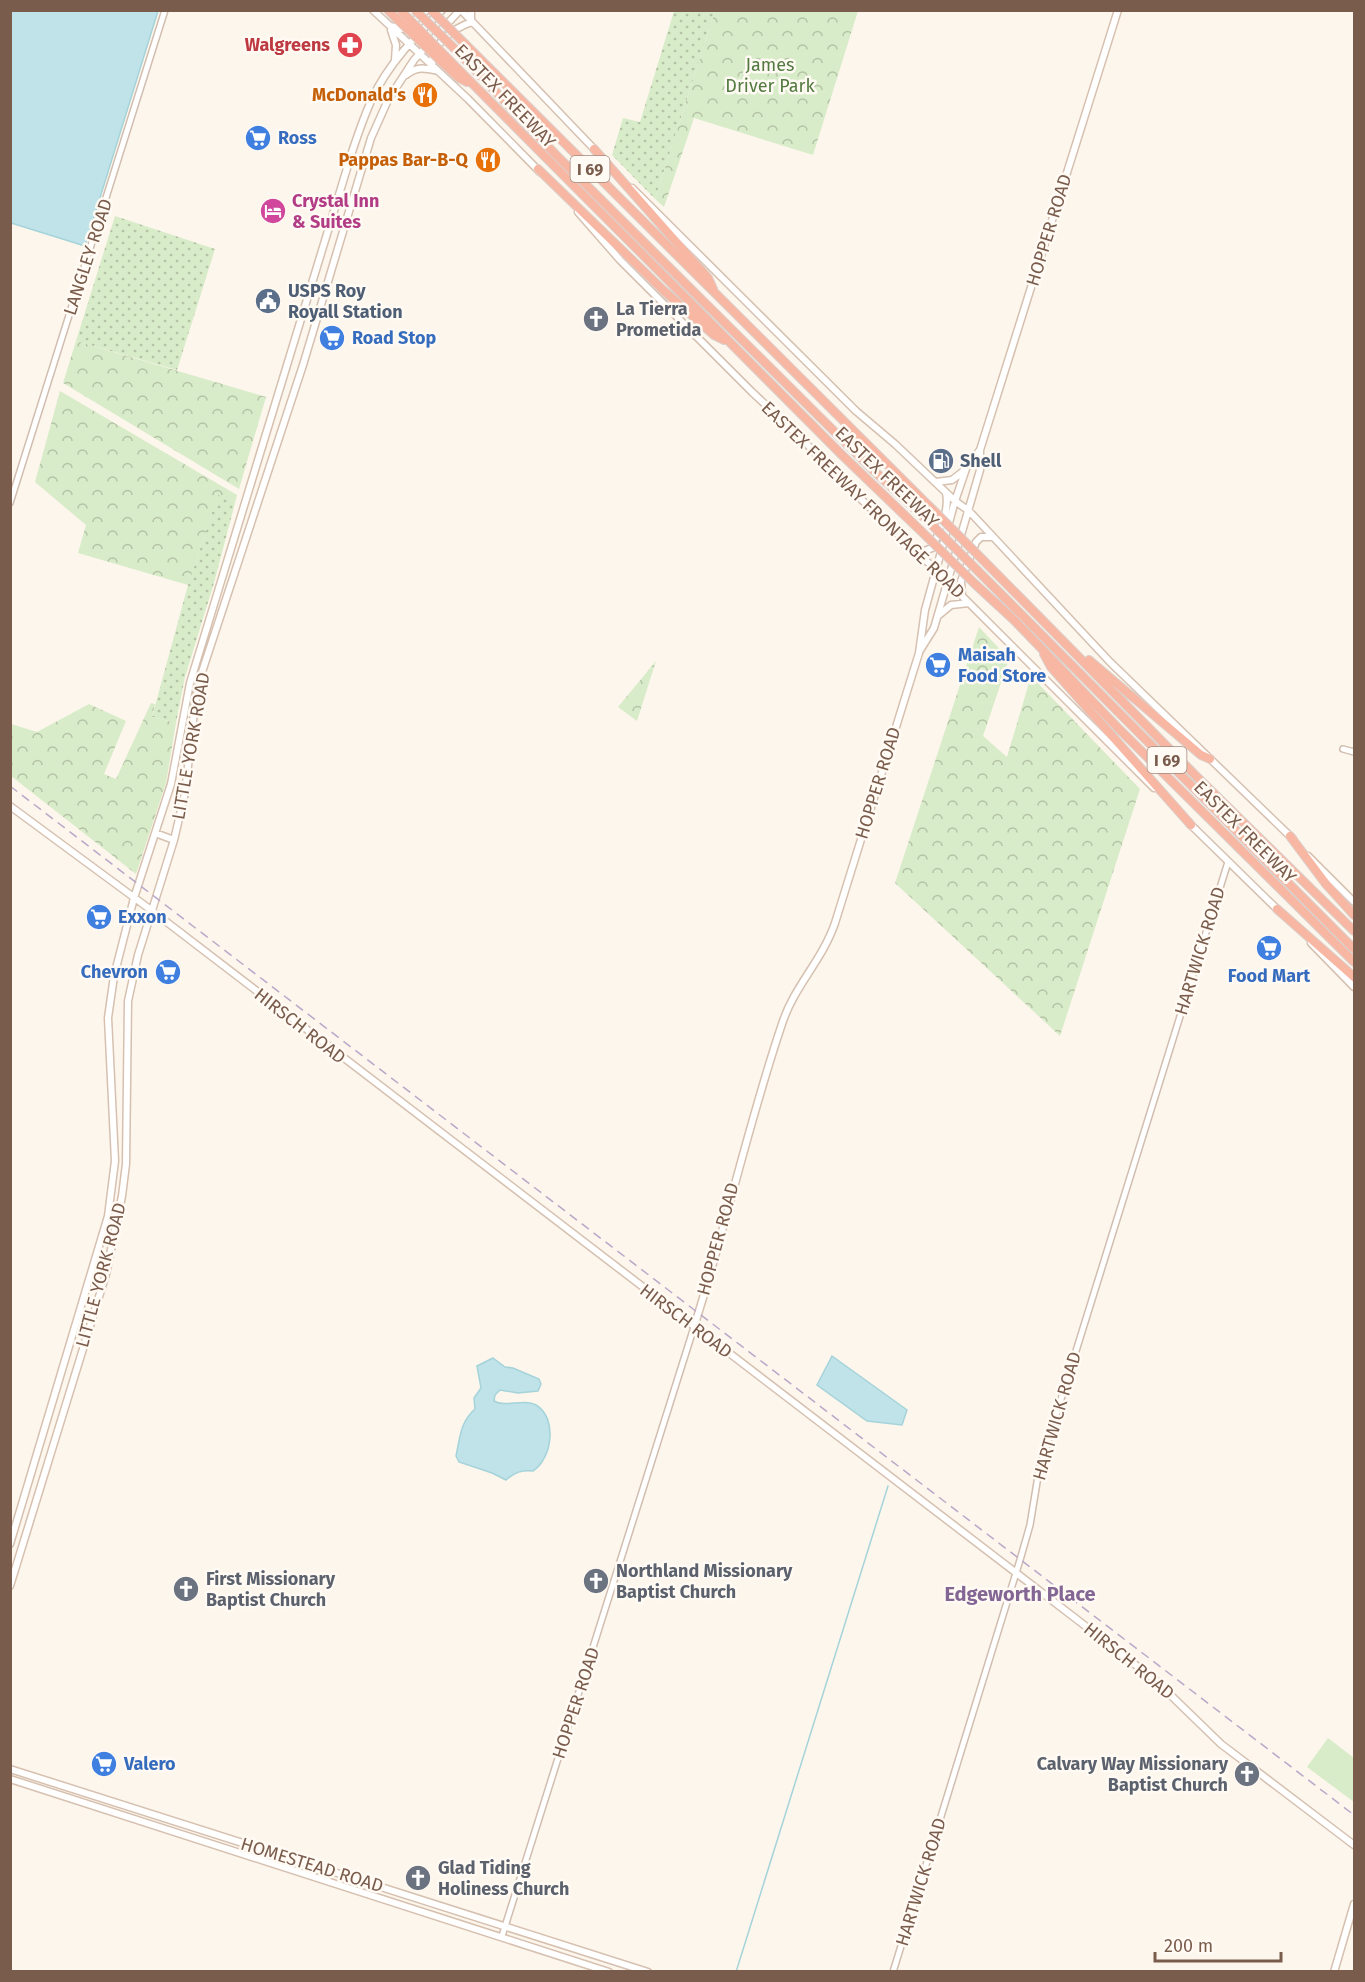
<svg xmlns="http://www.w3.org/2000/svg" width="1365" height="1982" viewBox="0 0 1365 1982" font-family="'Fira Sans',sans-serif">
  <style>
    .grass { fill: url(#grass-dots) }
    .forest { fill: url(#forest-crowns) }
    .garden { fill: #d8ecc9 }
    .water { fill: #bfe3e8; stroke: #a5d3da; stroke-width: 1.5 }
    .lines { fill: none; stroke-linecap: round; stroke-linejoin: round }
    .stream { stroke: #a5d3da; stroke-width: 1.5 }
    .tertiary-casing { stroke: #d1beb0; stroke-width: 8 }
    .secondary-casing { stroke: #d6c0b0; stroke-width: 9 }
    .motorway-casing { stroke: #dad1cd; stroke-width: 10 }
    .tertiary { stroke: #fff; stroke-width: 5 }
    .secondary { stroke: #fff; stroke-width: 6 }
    .motorway { stroke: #f7b7a3; stroke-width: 8 }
    .rail { stroke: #b9a8c9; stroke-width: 1.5; stroke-dasharray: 9 6; stroke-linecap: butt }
    .motorway-bridge-casing { stroke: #dad1cd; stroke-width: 10; stroke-linecap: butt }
    .motorway-bridge { stroke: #f7b7a3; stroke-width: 8 }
    .labels { text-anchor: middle; stroke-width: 5; stroke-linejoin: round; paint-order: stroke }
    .shield { fill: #fffaf3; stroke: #a28b7f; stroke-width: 1.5 }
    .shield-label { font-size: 16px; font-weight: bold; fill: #7a5c4d }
    .health-label { font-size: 18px; font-weight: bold; fill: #be3a42; stroke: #fffaf3; text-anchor: end }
    .park-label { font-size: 18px; fill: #537a41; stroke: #fffaf3 }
    .food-label { font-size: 18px; font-weight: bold; fill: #c56008; stroke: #fffaf3; text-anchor: end }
    .street-label { font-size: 18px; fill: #7a5c4d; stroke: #fffaf3 }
    .shop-label { font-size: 18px; font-weight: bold; fill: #366cbe; stroke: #fffaf3; text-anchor: start }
    .hotel-label { font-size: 18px; font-weight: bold; fill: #b23c85; stroke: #fffaf3; text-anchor: start }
    .service-label { font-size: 18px; font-weight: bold; fill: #4e5e75; stroke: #fffaf3; text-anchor: start }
    .worship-label { font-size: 18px; font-weight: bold; fill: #5b616d; stroke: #fffaf3; text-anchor: start }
    .neighbourhood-label { font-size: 20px; font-weight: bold; fill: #846695; stroke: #fffaf3 }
  </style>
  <defs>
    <pattern id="grass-dots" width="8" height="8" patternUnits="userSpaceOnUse" patternTransform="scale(1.5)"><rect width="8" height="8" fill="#d8ecc9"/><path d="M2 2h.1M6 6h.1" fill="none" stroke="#b4c2a5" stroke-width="1.8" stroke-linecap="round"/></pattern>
    <pattern id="forest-crowns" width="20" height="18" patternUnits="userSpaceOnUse" patternTransform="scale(1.5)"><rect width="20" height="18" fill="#d8ecc9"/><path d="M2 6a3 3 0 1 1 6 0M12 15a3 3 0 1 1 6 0" fill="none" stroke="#b4c2a5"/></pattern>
  </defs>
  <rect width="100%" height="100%" fill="#fdf6ec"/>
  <path class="grass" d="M674,11h41l-60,188 -43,-44 11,-37 17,4z
    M115,216l100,33 -38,121 -101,-29z
    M218,494l17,9 -21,80 -29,94 -9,46 -24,-6 36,-132z"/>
  <path class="forest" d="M715,11h143l-45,144 -119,-37 -30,89 -9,-8z
    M76,341l190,56 -27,92 -176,-106z
    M60,391l177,104 -2,8 -17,-8 -30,90 -110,-32 8,-28 -51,-43z
    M979,627l30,32 -26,77 24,21 24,-81 109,113 -80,247 -165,-153z
    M656,661l-19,60 -19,-14z
    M151,703l4,1 -3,13 24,6 -10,60 -30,91 -125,-98v-52l26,8 52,-28 37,17 -22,53 12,5z"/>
  <path class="garden" d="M1328,1738l26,20v44l-47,-35z"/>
  <path class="water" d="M10,11h148l-73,235 -74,-23z
    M832,1356l75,54 -5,15 -35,-4 -50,-36z
    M493,1358l12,9 8,1 26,11 2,5 -3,7 -20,2 -18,-3 -5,5 -1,6c12,7 29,-3 42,4 22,13 16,54 -3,66 -11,-1 -18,1 -27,9l-14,-7 -33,-11 -3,-6c4,-18 4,-34 19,-47l-1,-11 7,-10 -4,-22z"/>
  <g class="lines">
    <path class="stream" d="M736,1972l152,-486"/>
    <g class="tertiary-casing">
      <path id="tertiary" d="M10,503l155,-493
        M1343,749l11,3
        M502,1936l192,-609
        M893,1972l127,-412 10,-35 9,-55 189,-608"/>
    </g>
    <g class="secondary-casing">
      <path id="secondary" d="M373,10l95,89 72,73
        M461,10l135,141
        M471,20v-10
        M390,26l14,3 23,-19
        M391,30l5,15 -1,15
        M433,67c-6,-21 23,-40 39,-45
        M406,75c11,-9 19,-7 32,-4
        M632,188l224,223 39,33 60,57 14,10 141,151 183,177
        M578,212l42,48 132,132 48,45 44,46 93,88 217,217
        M936,482l16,-2 13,-10
        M919,553l13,-5c7,-16 18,-37 14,-55
        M962,595l-1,-14 15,-39 5,-5h12
        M939,615l12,-10 18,-2
        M919,652l15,-24 46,-158v-20l138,-440
        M10,806l141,104 924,708 80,62 66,64 133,101
        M1189,823l91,89
        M155,833l19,7
        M1308,856l46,46
        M1311,943l43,44
        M694,1327c32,-100 54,-203 88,-303 12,-38 40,-63 53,-101l84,-270 6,-43 30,-109 12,-35 13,-16
        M10,1544l98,-328 7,-55 -7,-143 6,-42 20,-78 37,-114 19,-101 162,-531c6,-18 12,-36 20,-53 16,-35 43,-62 70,-89
        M10,1586l96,-312 16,-78 4,-32 2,-163 10,-46 36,-115 11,-47 10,-90 7,-31 101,-307 68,-227 17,-38 26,-40 46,-50
        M10,1769l638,203
        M10,1779l599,193
        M1334,1972l20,-68"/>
    </g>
    <g class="motorway-casing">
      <path id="motorway" d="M388,10l8,8
        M465,44l464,462
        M458,52l98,103 315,313 54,50
        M449,60l393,395 79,76
        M444,64l15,14 8,4
        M594,149l114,129 5,11
        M538,169l125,121 51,45 10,5
        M982,559l215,218 157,154
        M978,571l376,378
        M975,584l39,36 104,108 236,234
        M1044,654l7,13 140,158
        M1089,660l112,95 9,4
        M1290,836l36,48 28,31
        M1277,909l77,68"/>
    </g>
    <use href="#tertiary" class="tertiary"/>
    <use href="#secondary" class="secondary"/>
    <use href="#motorway" class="motorway"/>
    <path class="rail" d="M10,786l1344,1029"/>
    <g class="motorway-bridge-casing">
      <path id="motorway-bridge" d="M415,10l43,42
        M431,10l34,34
        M402,12l47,48
        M396,18l48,46
        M929,506l53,53
        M925,518l53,53
        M921,531l54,53"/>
    </g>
    <use href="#motorway-bridge" class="motorway-bridge"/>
  </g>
  <defs>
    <g id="pharmacy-disc" transform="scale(1.35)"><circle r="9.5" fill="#e0444e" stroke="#fffaf3"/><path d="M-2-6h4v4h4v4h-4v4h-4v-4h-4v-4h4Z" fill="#fff"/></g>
    <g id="restaurant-disc" transform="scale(1.35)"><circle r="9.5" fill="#e8710a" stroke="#fffaf3"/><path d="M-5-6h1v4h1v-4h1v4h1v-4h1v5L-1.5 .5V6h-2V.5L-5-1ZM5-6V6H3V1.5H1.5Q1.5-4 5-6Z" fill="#fff"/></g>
    <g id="supermarket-disc" transform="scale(1.35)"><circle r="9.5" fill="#3f7fe0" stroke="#fffaf3"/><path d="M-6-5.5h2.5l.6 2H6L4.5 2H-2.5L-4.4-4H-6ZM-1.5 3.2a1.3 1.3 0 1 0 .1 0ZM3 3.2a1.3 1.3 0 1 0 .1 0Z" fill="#fff"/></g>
    <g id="hotel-disc" transform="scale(1.35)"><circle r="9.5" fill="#d1479c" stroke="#fffaf3"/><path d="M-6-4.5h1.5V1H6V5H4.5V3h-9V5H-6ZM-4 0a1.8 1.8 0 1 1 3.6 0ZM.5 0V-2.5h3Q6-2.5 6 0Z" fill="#fff"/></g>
    <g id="civic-disc" transform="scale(1.35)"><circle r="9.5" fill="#5c6f8a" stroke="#fffaf3"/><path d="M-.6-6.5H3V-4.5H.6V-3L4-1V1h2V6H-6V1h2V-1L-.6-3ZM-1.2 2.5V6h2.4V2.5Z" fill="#fff"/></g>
    <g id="church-disc" transform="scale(1.35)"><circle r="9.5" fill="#6b7280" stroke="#fffaf3"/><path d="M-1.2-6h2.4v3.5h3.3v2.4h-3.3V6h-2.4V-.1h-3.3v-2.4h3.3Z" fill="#fff"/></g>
    <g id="fuel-disc" transform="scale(1.35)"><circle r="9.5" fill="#5c6f8a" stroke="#fffaf3"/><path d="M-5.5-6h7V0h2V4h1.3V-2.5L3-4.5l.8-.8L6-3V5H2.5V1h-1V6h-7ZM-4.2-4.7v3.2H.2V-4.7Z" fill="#fff"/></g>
  </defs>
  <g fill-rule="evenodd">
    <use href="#pharmacy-disc" x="350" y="45"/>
    <use href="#restaurant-disc" x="425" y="95"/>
    <use href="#supermarket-disc" x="258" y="138"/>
    <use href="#restaurant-disc" x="488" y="160"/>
    <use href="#hotel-disc" x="273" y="211"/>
    <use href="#civic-disc" x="268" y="301"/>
    <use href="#church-disc" x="596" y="319"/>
    <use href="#supermarket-disc" x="332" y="338"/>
    <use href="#fuel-disc" x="941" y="461"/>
    <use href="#supermarket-disc" x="938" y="665"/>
    <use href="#supermarket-disc" x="99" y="917"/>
    <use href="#supermarket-disc" x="1269" y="948"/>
    <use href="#supermarket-disc" x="168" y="972"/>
    <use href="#church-disc" x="596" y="1581"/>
    <use href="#church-disc" x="186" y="1589"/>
    <use href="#supermarket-disc" x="104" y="1764"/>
    <use href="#church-disc" x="1247" y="1774"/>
    <use href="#church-disc" x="418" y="1878"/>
  </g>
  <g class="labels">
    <g class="shield">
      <rect x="570.5" y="156" width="39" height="26" rx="4.5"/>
      <rect x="1147.5" y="747" width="39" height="26" rx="4.5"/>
    </g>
    <g class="shield-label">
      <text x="590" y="175">I 69</text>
      <text x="1167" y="766">I 69</text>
    </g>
    <g class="health-label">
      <text x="330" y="51">Walgreens</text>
    </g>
    <g class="park-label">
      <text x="770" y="71">James<tspan x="770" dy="21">Driver Park</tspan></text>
    </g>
    <g class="food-label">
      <text x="406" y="101">McDonald's</text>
      <text x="468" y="166">Pappas Bar-B-Q</text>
    </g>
    <g class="street-label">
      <text transform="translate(505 96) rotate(46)" y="6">EASTEX FREEWAY</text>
      <text transform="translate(1049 230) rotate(-73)" y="6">HOPPER ROAD</text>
      <text transform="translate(88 257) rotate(-72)" y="6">LANGLEY ROAD</text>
      <text transform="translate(887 477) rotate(44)" y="6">EASTEX FREEWAY</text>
      <text transform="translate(863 500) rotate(44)" y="6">EASTEX FREEWAY FRONTAGE ROAD</text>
      <text transform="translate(191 746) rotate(-80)" y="6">LITTLE YORK ROAD</text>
      <text transform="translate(878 783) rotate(-73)" y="6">HOPPER ROAD</text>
      <text transform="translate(1245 832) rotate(45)" y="6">EASTEX FREEWAY</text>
      <text transform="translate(1200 951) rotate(-73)" y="6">HARTWICK ROAD</text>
      <text transform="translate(300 1026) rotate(38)" y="6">HIRSCH ROAD</text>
      <text transform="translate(718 1239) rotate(-75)" y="6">HOPPER ROAD</text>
      <text transform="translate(101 1275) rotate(-75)" y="6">LITTLE YORK ROAD</text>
      <text transform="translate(686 1321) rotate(37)" y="6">HIRSCH ROAD</text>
      <text transform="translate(1057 1416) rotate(-74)" y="6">HARTWICK ROAD</text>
      <text transform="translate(1129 1661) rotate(39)" y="6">HIRSCH ROAD</text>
      <text transform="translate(576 1703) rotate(-72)" y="6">HOPPER ROAD</text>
      <text transform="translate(312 1865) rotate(17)" y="6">HOMESTEAD ROAD</text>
      <text transform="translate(921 1882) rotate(-73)" y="6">HARTWICK ROAD</text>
    </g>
    <g class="shop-label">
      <text x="278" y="144">Ross</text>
      <text x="352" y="344">Road Stop</text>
      <text x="958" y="661">Maisah<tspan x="958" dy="21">Food Store</tspan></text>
      <text x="118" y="923">Exxon</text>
      <text x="148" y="978" text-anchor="end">Chevron</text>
      <text x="1269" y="982" text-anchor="middle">Food Mart</text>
      <text x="124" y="1770">Valero</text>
    </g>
    <g class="hotel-label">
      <text x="292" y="207">Crystal Inn<tspan x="292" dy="21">&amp; Suites</tspan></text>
    </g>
    <g class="service-label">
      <text x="288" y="297">USPS Roy<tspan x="288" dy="21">Royall Station</tspan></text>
      <text x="960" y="467">Shell</text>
    </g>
    <g class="worship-label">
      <text x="616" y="315">La Tierra<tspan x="616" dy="21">Prometida</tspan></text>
      <text x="616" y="1577">Northland Missionary<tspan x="616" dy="21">Baptist Church</tspan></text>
      <text x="206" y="1585">First Missionary<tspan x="206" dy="21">Baptist Church</tspan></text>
      <text x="1228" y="1770" text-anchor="end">Calvary Way Missionary<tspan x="1228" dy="21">Baptist Church</tspan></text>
      <text x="438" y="1874">Glad Tiding<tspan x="438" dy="21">Holiness Church</tspan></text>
    </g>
    <g class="neighbourhood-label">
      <text x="1020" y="1601">Edgeworth Place</text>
    </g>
  </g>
  <rect width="1365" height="1982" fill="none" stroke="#7a5c4d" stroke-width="24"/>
  <path d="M1155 1952v9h126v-9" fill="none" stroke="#7a5c4d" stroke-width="3"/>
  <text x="1164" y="1952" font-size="18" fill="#7a5c4d" stroke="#fffaf3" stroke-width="4.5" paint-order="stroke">200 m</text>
</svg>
